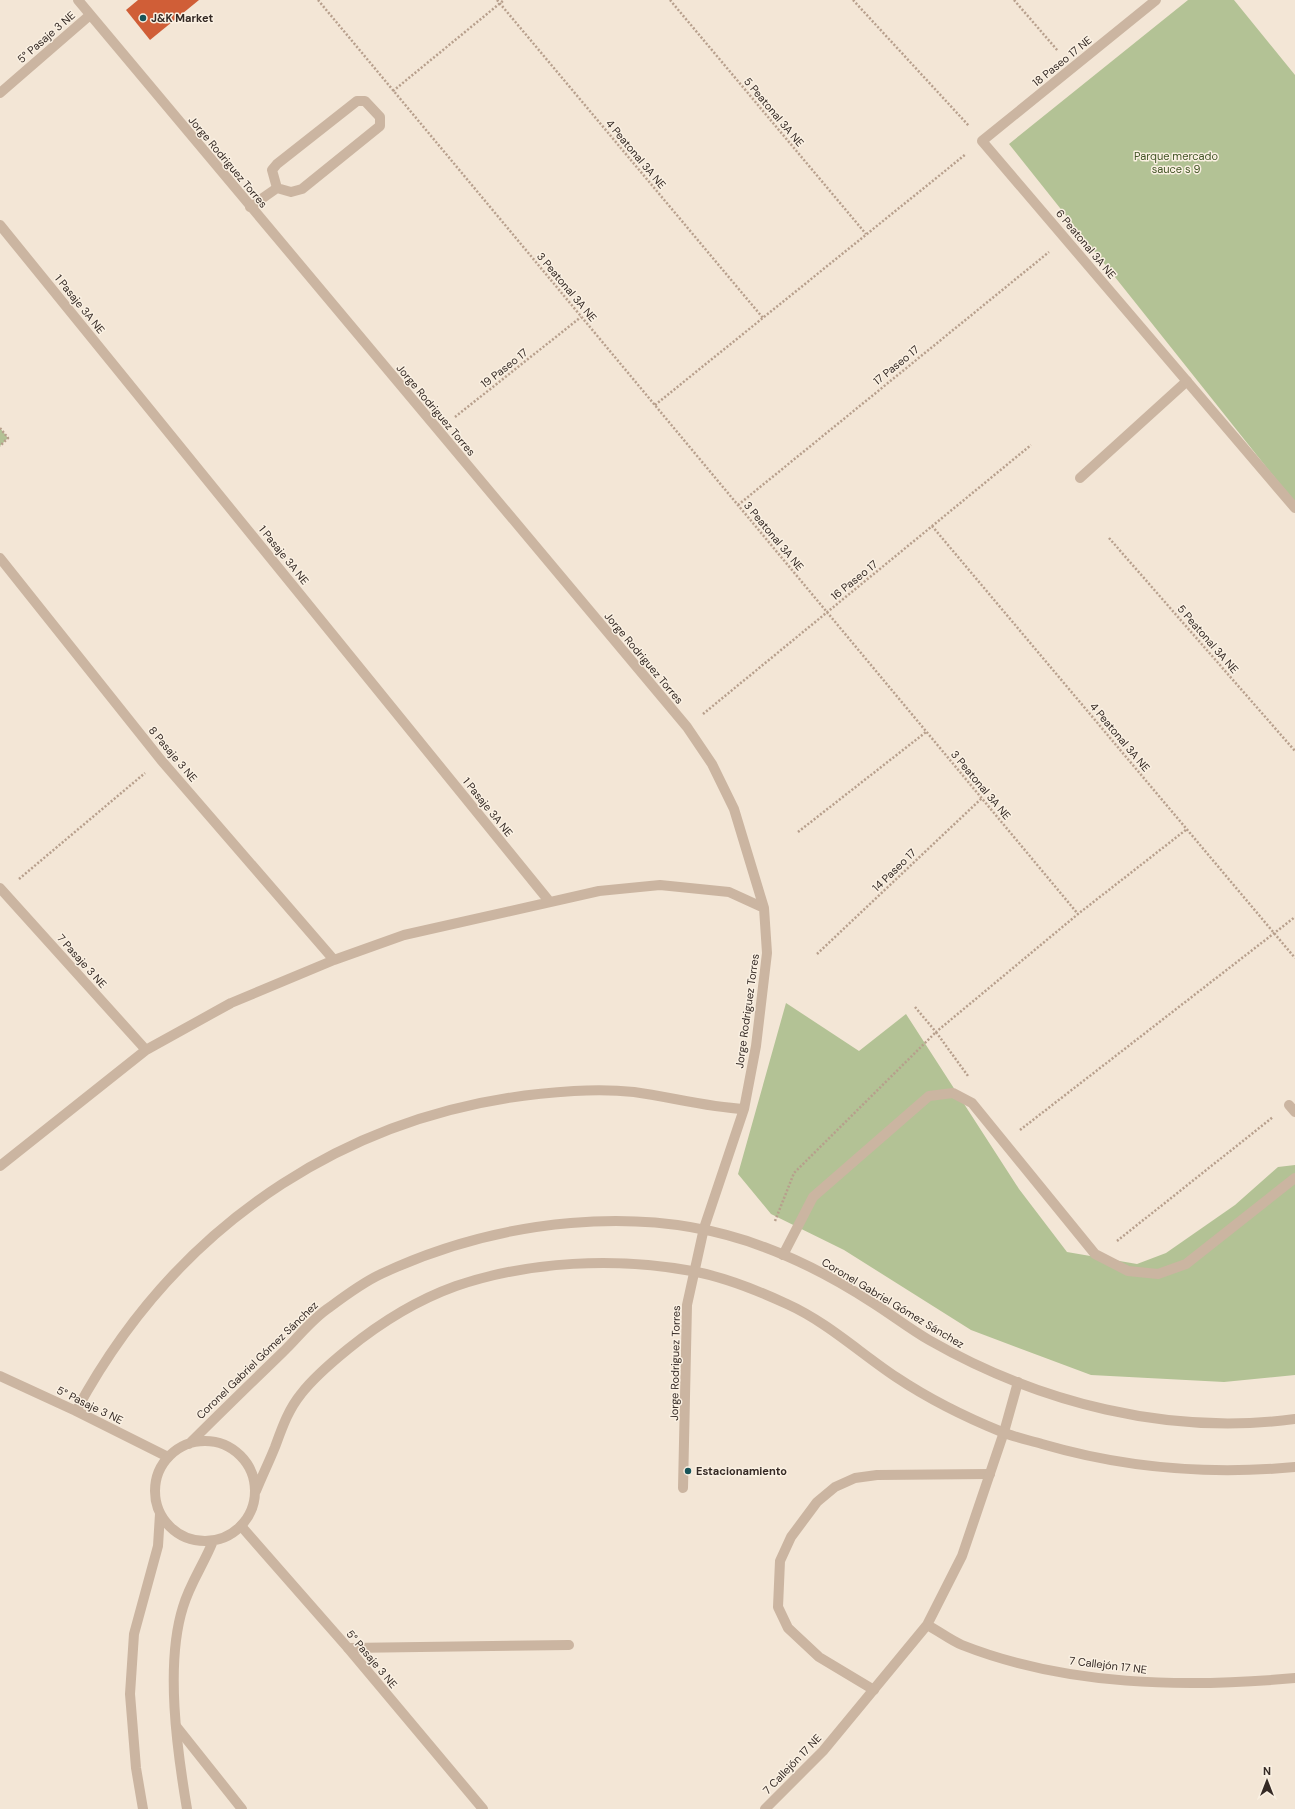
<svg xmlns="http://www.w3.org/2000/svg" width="1295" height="1809" viewBox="0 0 1295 1809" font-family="'DM Sans',sans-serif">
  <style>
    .green { fill: #b3c295 }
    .building { fill: #d05e37 }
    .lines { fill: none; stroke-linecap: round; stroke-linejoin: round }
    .path { stroke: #b79f8c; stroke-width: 2.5; stroke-dasharray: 2 2; stroke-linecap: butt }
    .service { stroke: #cbb5a1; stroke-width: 10 }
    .minor { stroke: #cbb5a1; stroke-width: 10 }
    .tertiary { stroke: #cbb5a1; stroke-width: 10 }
    .poi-dot { fill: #175459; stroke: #faf0e2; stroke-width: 1.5 }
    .labels { text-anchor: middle; stroke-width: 3; stroke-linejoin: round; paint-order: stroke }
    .poi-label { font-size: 11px; font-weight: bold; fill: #352a25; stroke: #faf0e2; text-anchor: start }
    .street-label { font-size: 11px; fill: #352a25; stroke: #faf0e2 }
    .park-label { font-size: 11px; fill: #435527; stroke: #faf0e2 }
  </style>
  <rect width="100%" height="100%" fill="#f3e6d6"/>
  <path class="green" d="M1188,0h46l61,75v428l-286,-359z
    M0,428l8,10 -8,8z
    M786,1003l73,48 47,-37 113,175 48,63 70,12 29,-11 69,-48 43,-38 17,-2v210l-71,7 -133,-7 -120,-45 -127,-80 -73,-36 -33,-40z"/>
  <path class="building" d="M138,0h61l-49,40 -24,-30z"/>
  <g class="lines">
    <path class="path" d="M318,0l760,914
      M497,0l266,318
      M670,0l196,234
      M853,0l116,126
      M1014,0l44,51
      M393,91l111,-91
      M655,405l311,-251
      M455,417l126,-100
      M0,428l8,10 -8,8
      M738,505l311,-253
      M932,526l363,432
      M1109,538l186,213
      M703,714l328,-269
      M798,832l128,-100
      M19,879l126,-106
      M817,954l165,-156
      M915,1007l21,25 142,-118 109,-85
      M1020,1130l275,-213
      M775,1221l19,-48 142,-141 32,44
      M1117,1241l156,-124"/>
    <path class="service" d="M250,207l27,-19 14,4 11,-3 78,-63v-9l-15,-16h-8l-80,63 -5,6 5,18
      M1080,478l107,-97
      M348,1648l221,-3
      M874,1690l-55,-33 -31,-29 -10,-21 2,-46 11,-24 26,-35 18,-15 20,-9 22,-3 113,-1"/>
    <path class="minor" d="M78,0l609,727 25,37 22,45 30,99 3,45 -11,93 -12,63 -40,119 -17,77 -4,183
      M1156,0l-174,141 313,367
      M0,93l90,-78
      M0,225l549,676
      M0,558l161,202 173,200
      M0,888l146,162
      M1289,1105l6,7
      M0,1166l146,-116 85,-47 103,-43 70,-25 195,-44 61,-6 69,7 35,16
      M783,1255l30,-58 116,-101 24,-3 19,10 123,151 33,17 30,3 28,-10 109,-86
      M0,1376l76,35 92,46
      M76,1411c103,-191 281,-308 498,-320 19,-1 41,-1 60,1 37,5 72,15 110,17
      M241,1526l107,122 135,161
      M927,1625c12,6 23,15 35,20 104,41 223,43 333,33
      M176,1726l66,83
      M765,1809l58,-58 104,-126 35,-69 42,-124 14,-50"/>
    <path class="tertiary" d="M155 1491a50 50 0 1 1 100 0a50 50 0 1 1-100 0Z
      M189,1444c32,-32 64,-63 97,-95 14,-14 27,-31 44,-42 16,-12 34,-25 51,-33 115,-54 263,-73 383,-27 38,14 75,34 109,56 19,12 37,26 56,37 110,63 240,96 366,79
      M256,1491c6,-15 13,-29 19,-44 7,-19 13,-37 26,-53 13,-17 31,-32 47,-45 32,-26 69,-49 108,-63 73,-25 160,-29 236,-15 32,6 65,19 95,33 40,18 73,49 109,73 33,22 69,40 106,55 12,5 26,8 40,12 82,24 167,31 253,23
      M143,1809l-7,-41 -6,-74 4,-60 24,-88 2,-32
      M187,1809c-10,-59 -22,-145 -4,-202 7,-24 21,-43 30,-66"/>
  </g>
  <g class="poi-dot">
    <circle cx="143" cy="18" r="4"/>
    <circle cx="688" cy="1471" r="4"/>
  </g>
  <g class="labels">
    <g class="poi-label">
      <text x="151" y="22">J&amp;K Market</text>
      <text x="696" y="1475">Estacionamiento</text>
    </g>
    <g class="street-label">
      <text transform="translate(46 37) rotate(-41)" y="4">5° Pasaje 3 NE</text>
      <text transform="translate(1062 61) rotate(-39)" y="4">18 Paseo 17 NE</text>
      <text transform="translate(774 112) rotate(50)" y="4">5 Peatonal 3A NE</text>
      <text transform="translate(636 154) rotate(50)" y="4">4 Peatonal 3A NE</text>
      <text transform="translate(228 162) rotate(50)" y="4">Jorge Rodriguez Torres</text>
      <text transform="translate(1086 244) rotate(50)" y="4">6 Peatonal 3A NE</text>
      <text transform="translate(567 287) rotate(50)" y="4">3 Peatonal 3A NE</text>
      <text transform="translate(80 304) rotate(51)" y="4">1 Pasaje 3A NE</text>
      <text transform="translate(896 365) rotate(-39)" y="4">17 Paseo 17</text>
      <text transform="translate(504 368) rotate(-38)" y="4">19 Paseo 17</text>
      <text transform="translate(436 410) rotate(50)" y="4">Jorge Rodriguez Torres</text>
      <text transform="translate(774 536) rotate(50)" y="4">3 Peatonal 3A NE</text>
      <text transform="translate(284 555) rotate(51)" y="4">1 Pasaje 3A NE</text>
      <text transform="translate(854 580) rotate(-39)" y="4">16 Paseo 17</text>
      <text transform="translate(1208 639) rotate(49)" y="4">5 Peatonal 3A NE</text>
      <text transform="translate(644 658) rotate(50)" y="4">Jorge Rodriguez Torres</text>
      <text transform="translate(1120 737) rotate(50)" y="4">4 Peatonal 3A NE</text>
      <text transform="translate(173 754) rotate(50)" y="4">8 Pasaje 3 NE</text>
      <text transform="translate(981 785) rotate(50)" y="4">3 Peatonal 3A NE</text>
      <text transform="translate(488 807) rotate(51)" y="4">1 Pasaje 3A NE</text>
      <text transform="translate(894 870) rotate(-44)" y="4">14 Paseo 17</text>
      <text transform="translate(82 961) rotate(48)" y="4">7 Pasaje 3 NE</text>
      <text transform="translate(747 1011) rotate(-82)" y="4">Jorge Rodriguez Torres</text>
      <text transform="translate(893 1303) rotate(31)" y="4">Coronel Gabriel Gómez Sánchez</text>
      <text transform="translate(257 1360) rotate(-44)" y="4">Coronel Gabriel Gómez Sánchez</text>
      <text transform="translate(675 1363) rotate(-89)" y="4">Jorge Rodriguez Torres</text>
      <text transform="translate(90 1405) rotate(26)" y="4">5° Pasaje 3 NE</text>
      <text transform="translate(372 1659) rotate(50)" y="4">5° Pasaje 3 NE</text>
      <text transform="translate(1108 1665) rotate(7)" y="4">7 Callejón 17 NE</text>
      <text transform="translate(792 1764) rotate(-46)" y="4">7 Callejón 17 NE</text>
    </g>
    <g class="park-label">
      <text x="1176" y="160">Parque mercado<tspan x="1176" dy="13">sauce s 9</tspan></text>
    </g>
  </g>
  <g transform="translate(1267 1781)" stroke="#faf0e2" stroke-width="3" paint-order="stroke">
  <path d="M0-3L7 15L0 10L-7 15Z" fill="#352a25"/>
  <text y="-6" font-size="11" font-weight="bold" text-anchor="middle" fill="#352a25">N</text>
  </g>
</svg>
